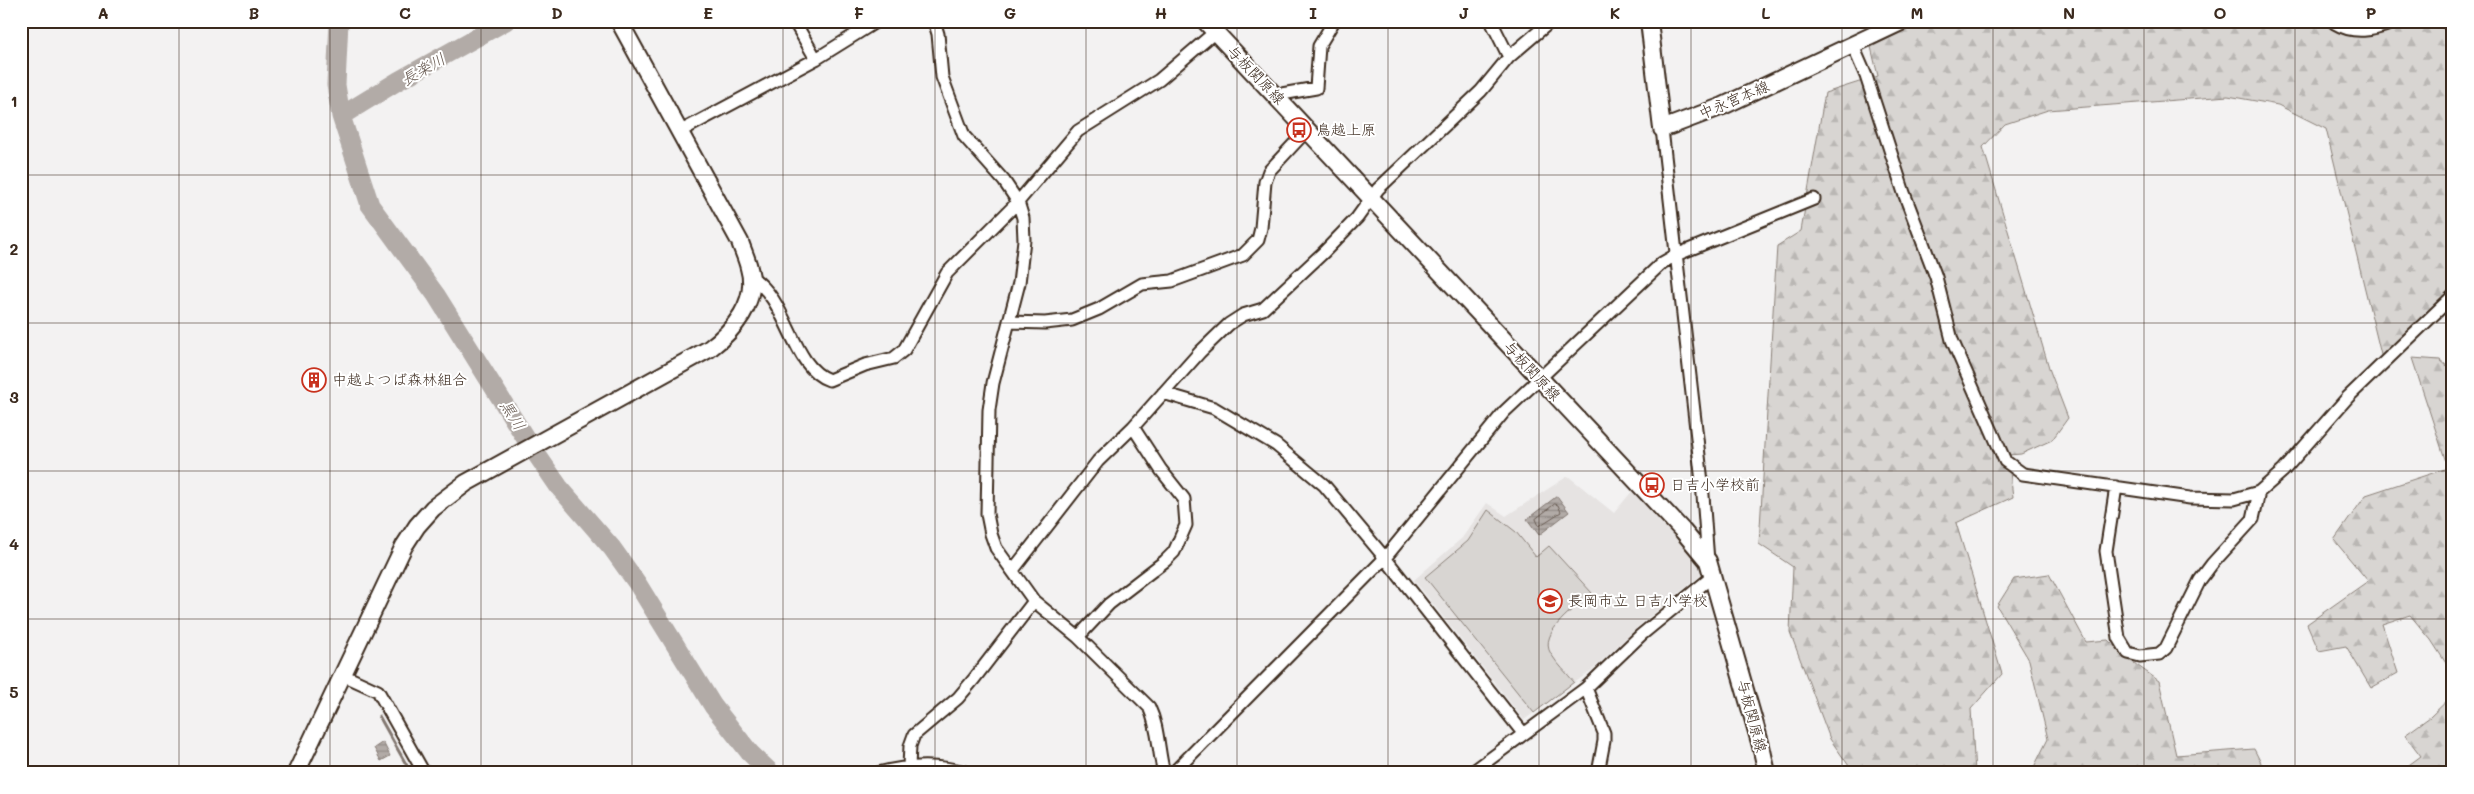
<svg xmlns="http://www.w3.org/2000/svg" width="2474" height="794" viewBox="0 0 2474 794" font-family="Mali,'Klee One',sans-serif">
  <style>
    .built { fill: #e6e3e2 }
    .grass { fill: #d8d5d2; stroke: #8a8078 }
    .forest { fill: url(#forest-firs); stroke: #8a8078 }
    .water { fill: url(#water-rules); stroke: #827770 }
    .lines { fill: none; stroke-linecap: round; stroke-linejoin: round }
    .shore { stroke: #6b5e55; stroke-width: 1 }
    .stream { stroke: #827770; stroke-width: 3 }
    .river { stroke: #b2aba7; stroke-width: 19 }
    .street-casing { stroke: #3b2a1e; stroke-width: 15 }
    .secondary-casing { stroke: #3b2a1e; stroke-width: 20 }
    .street { stroke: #fff; stroke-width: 11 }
    .secondary { stroke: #fff; stroke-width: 16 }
    .grid { fill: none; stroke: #3b2a1e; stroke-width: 1; stroke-opacity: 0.55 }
    .labels { text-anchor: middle; stroke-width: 4; stroke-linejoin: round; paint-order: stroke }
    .street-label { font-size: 15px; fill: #3b2a1e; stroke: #fff }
    .poi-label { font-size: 15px; fill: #3b2a1e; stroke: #fff; text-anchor: start }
    .water-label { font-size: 16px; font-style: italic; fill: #65574e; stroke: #fff }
    .neatline { fill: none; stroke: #3b2a1e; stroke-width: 2 }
    .grid-label { font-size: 16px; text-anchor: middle; font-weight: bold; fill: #3b2a1e }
  </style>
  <defs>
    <pattern id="forest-firs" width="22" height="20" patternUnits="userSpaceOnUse" patternTransform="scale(1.25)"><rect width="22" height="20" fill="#d8d5d2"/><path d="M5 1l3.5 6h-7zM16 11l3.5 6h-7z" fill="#bab7b4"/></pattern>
    <pattern id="water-rules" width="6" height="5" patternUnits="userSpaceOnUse" patternTransform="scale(1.25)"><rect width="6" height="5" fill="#b2aba7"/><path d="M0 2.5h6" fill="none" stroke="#928b87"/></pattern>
  </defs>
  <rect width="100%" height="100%" fill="#f3f2f2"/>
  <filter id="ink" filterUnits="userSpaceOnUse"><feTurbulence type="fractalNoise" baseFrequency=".02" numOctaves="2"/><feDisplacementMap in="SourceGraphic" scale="10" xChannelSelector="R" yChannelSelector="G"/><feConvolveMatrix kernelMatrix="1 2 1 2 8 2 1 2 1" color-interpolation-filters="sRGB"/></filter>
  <g filter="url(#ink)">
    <path class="built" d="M1568,476l46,37 19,-23 70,77 -2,8 -58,47 -51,48 -68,50 -110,-140 48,-42 25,-35 19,13z"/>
    <path class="grass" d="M1488,510l28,22 20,25 13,-11 43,47c-14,13 -55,39 -41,61 6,10 16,19 23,28l-40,31 -109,-136 43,-36z"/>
    <path class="forest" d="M1925,21h401c5,3 9,7 14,9 19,9 51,6 66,-9h47v286l-70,56 -57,-234 -48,-24 -50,-9 -180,14 -43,14 -22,23 67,224 18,47 -16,22 -31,14 -13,1 5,42 -57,26 46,151 -31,35 4,64h-121l-24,-34 -40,-107 3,-65 -34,-23 18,-298 24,-15 24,-138 53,-17 -7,-29z
      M2412,358l28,2 13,11v303l-22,-34 -21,-25 -28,9 16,49 -27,15 -25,-42 -27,5 -12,-27 61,-43 -34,-41 32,-45 82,-27z
      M2049,574l37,68 22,-2 19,18 32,23 17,74 78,-6 12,24h-235l17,-34 -19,-79 -32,-54 17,-27z
      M2453,695v78h-55l23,-17 -16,-21 25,-18z"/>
    <path class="water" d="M1557,496l12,16 -30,23 -12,-16z
      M383,742l7,14 -9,5 -7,-13z"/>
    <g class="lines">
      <path class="shore" d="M1555,504l3,1 3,7 -22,14 -3,-7z"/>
      <path class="stream" d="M379,716l32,57"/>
      <path class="river" d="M339,21l-3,64 5,31 29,89 66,90 90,144 33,48 53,61 25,35 76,123 37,47 21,20
        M341,116l57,-35 108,-60"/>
      <g class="street-casing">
        <path id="street" d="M794,21l22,38
          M934,21l4,13 4,43 22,59 40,45 14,21 5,16 1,22 -5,43 -26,100 -4,27 -2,104 4,20 5,14 38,53 44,36 71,70c10,21 9,44 15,66
          M1491,21l18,36
          M1853,46l13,30 38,117 32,84 16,63 53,121 18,13 167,24 44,1 25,-7 24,-21 65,-74 105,-101
          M1276,95l40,-7 3,-42 15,-25
          M1662,129l40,353 6,79
          M679,132l137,-73 61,-38
          M751,277c38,23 40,90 78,103l36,-15 29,-7 10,-8 43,-77 71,-71 60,-71 81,-51 56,-48
          M1010,322l35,1 27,-3 27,-11 43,-25 30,-3 71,-26 15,-15 3,-12 4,-46 4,-11 38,-41
          M1163,393l51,15 62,37 48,40 61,73 138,175
          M2116,487l-10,64 13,87 9,15 12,3 19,-2 7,-6 34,-68 12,-16 41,-45 6,-27
          M1013,570l85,-109 35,-34 67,-75 29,-28 14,-9 20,-6 61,-57 33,-34 21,-29 103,-98 28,-34 42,-36
          M1078,637l31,-33 56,-43 9,-9 12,-27 -2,-26 -23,-29 -28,-43
          M343,675l35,16 46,82
          M1586,688l18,45v8l-6,32
          M909,766l1,-20 4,-11 44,-37 16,-19 60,-78
          M878,773c31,-8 60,-9 90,0
          M1173,773l212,-215 119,-146 158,-149 14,-8 138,-56
          M1471,773l115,-85 55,-53 72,-59"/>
      </g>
      <g class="secondary-casing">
        <path id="secondary" d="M1205,21l478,510 25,30 53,185 6,27
          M1649,21l13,108 61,-23 180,-85
          M2336,21c18,11 37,7 55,0
          M2449,21l4,2
          M296,773l108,-227 13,-20 16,-18 33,-25 243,-134c24,-18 50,-47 40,-81 -2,-9 -6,-17 -9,-26l-121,-221"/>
      </g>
      <use href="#street" class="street"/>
      <use href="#secondary" class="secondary"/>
    </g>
  </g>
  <path class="grid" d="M179,21v752M330,21v752M481,21v752M632,21v752M783,21v752M935,21v752M1086,21v752M1237,21v752M1388,21v752M1539,21v752M1691,21v752M1842,21v752M1993,21v752M2144,21v752M2295,21v752M21,175h2432M21,323h2432M21,471h2432M21,619h2432"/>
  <defs>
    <g id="bus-ring" transform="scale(1.25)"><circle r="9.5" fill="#fff" stroke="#c8321e" stroke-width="1.5"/><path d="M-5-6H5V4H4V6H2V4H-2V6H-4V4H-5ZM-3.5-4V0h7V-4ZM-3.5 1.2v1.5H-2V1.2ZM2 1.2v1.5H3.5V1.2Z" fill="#c8321e"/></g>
    <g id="building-ring" transform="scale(1.25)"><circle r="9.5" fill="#fff" stroke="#c8321e" stroke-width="1.5"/><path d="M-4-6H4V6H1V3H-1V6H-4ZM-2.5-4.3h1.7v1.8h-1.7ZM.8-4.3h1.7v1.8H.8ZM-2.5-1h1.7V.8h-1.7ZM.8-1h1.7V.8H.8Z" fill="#c8321e"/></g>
    <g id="school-ring" transform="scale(1.25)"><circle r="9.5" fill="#fff" stroke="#c8321e" stroke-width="1.5"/><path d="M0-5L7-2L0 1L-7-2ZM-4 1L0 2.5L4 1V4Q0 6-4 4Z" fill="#c8321e"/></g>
  </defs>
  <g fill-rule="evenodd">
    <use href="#bus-ring" x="1299" y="130"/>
    <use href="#building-ring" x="314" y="380"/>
    <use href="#bus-ring" x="1652" y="485"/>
    <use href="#school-ring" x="1550" y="601"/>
  </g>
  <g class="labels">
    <g class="street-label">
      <text transform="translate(1256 75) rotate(46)" y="5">与板関原線</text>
      <text transform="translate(1734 100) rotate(-23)" y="5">中永宮本線</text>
      <text transform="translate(1532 371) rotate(47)" y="5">与板関原線</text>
      <text transform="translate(1752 716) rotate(75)" y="5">与板関原線</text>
    </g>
    <g class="poi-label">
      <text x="1316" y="135">鳥越上原</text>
      <text x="332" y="385">中越よつば森林組合</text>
      <text x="1670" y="490">日吉小学校前</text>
      <text x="1568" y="606">長岡市立 日吉小学校</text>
    </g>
    <g class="water-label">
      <text transform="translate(423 69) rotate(-30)" y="6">長楽川</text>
      <text transform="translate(513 415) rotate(58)" y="6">黒川</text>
    </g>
  </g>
  <rect width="2474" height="794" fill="none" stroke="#fff" stroke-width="55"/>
  <rect x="28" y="28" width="2418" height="738" class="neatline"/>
  <g class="grid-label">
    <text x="103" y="19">A</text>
    <text x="254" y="19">B</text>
    <text x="405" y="19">C</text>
    <text x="557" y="19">D</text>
    <text x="708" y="19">E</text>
    <text x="859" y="19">F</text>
    <text x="1010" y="19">G</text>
    <text x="1161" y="19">H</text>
    <text x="1313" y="19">I</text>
    <text x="1464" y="19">J</text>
    <text x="1615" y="19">K</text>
    <text x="1766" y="19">L</text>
    <text x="1917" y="19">M</text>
    <text x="2069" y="19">N</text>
    <text x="2220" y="19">O</text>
    <text x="2371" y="19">P</text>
    <text x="14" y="107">1</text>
    <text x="14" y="255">2</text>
    <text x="14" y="403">3</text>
    <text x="14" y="550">4</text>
    <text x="14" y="698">5</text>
  </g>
</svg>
